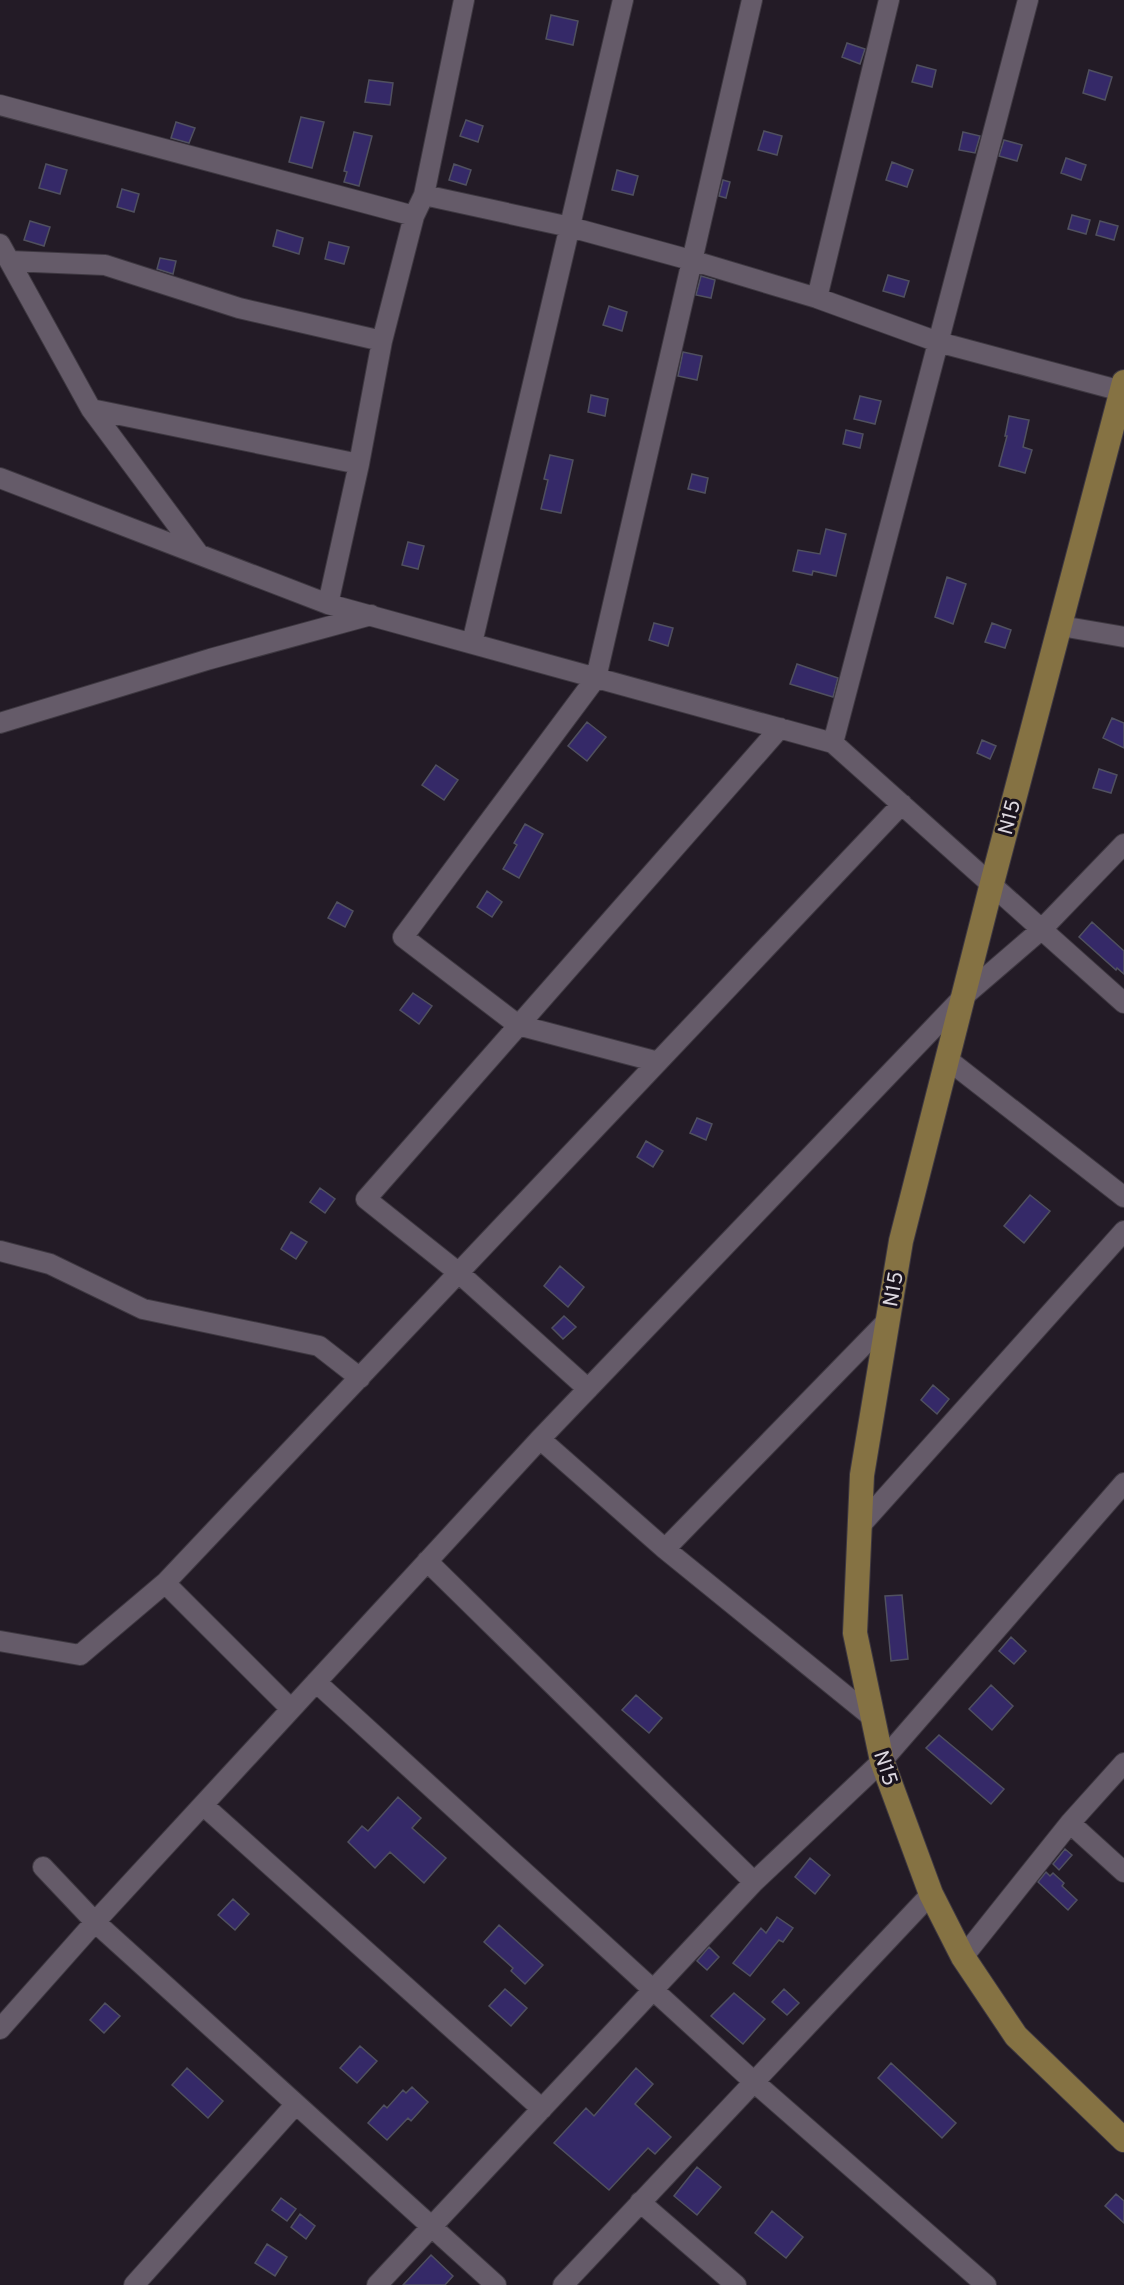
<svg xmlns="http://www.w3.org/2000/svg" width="1124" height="2285" viewBox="0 0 1124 2285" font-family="Overpass,sans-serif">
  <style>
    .building { fill: #352968; stroke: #50505f; stroke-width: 1.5 }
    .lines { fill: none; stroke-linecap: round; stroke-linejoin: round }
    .minor-casing { stroke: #3e3841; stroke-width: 22 }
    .major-casing { stroke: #3e3841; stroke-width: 26 }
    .minor { stroke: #655b69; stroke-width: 20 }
    .major { stroke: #857243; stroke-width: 24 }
    .labels { text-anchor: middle; stroke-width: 6; stroke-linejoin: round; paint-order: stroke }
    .street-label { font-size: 21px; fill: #dcd7df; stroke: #19121d }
  </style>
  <rect width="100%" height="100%" fill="#231b26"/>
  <path class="building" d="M551,15l27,6 -5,24 -27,-6z
    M847,43l18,6 -5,15 -18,-7z
    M917,65l19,5 -4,17 -20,-5z
    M1089,70l23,7 -7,23 -22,-7z
    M369,80l24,3 -3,22 -25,-3z
    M301,117l23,5 -12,46 -23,-6z
    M466,120l17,6 -5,16 -18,-6z
    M176,122l19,6 -6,15 -18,-5z
    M764,131l18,5 -5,19 -19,-5z
    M354,132l18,4 -13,50 -15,-4 3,-10 -3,-1z
    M963,132l17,4 -5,17 -16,-3z
    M1004,140l18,5 -5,16 -18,-5z
    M1066,158l20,7 -5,15 -20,-7z
    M892,162l21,8 -6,17 -21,-7z
    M46,164l21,6 -7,24 -21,-6z
    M454,164l17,6 -5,15 -17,-5z
    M617,170l21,6 -5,19 -21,-5z
    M723,180l7,2 -4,16 -7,-2z
    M122,189l17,5 -5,18 -17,-5z
    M1072,215l18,5 -4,14 -18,-5z
    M30,221l20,6 -6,19 -20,-6z
    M1100,221l18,5 -4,14 -18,-5z
    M277,230l26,8 -4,16 -26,-8z
    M329,242l20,5 -5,17 -19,-5z
    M160,258l16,3 -3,13 -16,-5z
    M888,275l21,6 -5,16 -21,-6z
    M701,276l14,4 -4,18 -15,-3z
    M609,306l18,6 -5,19 -19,-6z
    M683,352l19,4 -5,24 -19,-4z
    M591,395l17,4 -3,17 -17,-4z
    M860,396l21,5 -6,23 -21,-5z
    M1009,416l20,4 -6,27 9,3 -7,23 -26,-7 8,-30h-2z
    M846,430l17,4 -3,14 -17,-4z
    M550,455l23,5 -12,53 -20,-4 7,-29 -4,-1z
    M692,474l16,4 -3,15 -17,-4z
    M826,529l20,5 -10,42 -23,-5 -1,4 -19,-4 5,-21 22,4z
    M408,542l16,4 -6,23 -16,-4z
    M947,577l19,7 -13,40 -18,-7z
    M654,623l19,5 -5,18 -19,-6z
    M992,623l19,7 -6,18 -20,-6z
    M797,664l41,14 -5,19 -43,-13z
    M1112,718l12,5v25l-21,-10z
    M587,722l19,15 -19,24 -19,-15z
    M982,740l14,6 -6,13 -13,-6z
    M436,765l22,15 -14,20 -22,-15z
    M1099,769l18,6 -6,18 -18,-5z
    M525,824l18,10 -24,44 -16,-9 14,-24 -3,-2z
    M487,891l15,11 -10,15 -15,-10z
    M337,902l16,9 -8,16 -17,-9z
    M1092,922l32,29v23l-7,-6 -1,2 -37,-33z
    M413,993l19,13 -13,18 -19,-14z
    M697,1118l15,6 -6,16 -16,-7z
    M646,1141l17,10 -10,16 -16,-10z
    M320,1188l15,11 -10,14 -15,-11z
    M1030,1195l20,16 -26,32 -20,-17z
    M291,1232l16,10 -11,17 -15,-10z
    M560,1266l24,21 -16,20 -24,-21z
    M564,1316l12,11 -13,12 -11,-11z
    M933,1385l16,14 -12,15 -16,-14z
    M902,1595l6,64 -17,2 -6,-65z
    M1011,1637l15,14 -12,13 -15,-13z
    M991,1685l22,21 -21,24 -23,-21z
    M636,1695l26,23 -13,15 -27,-23z
    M939,1735l65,54 -13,15 -65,-56z
    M398,1797l23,21 -9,10 34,30 -22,25 -34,-31 -15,16 -27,-26 14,-16 6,5z
    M1065,1849l7,6 -13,15 -6,-6z
    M810,1858l20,17 -15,19 -20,-17z
    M1046,1872l4,4 3,-3 11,10 -2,3 15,14 -9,10 -30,-28z
    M233,1899l16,15 -14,16 -17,-15z
    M777,1917l16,11 -10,14 -4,-2 -29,36 -17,-13 28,-35 5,5z
    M499,1925l44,40 -18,19 -14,-13 2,-3 -29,-26z
    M709,1947l10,10 -12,13 -10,-9z
    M505,1989l22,19 -16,18 -22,-20z
    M784,1989l15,14 -12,12 -15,-13z
    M734,1993l31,26 -22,25 -32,-28z
    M105,2003l15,13 -16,17 -14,-13z
    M360,2046l17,15 -20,22 -17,-15z
    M891,2063l65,60 -14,15 -64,-60z
    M187,2068l36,33 -15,17 -36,-33z
    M636,2068l17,16 -18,20 36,33 -16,17 -7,-6 -39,42 -55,-47 32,-35 8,8z
    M412,2087l16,15 -17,19 -3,-3 -21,22 -19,-17 16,-18 3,3 16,-18 3,3z
    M697,2167l24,20 -24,28 -23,-19z
    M1116,2194l8,7v22l-19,-17z
    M281,2198l15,11 -9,12 -15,-11z
    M772,2211l31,26 -17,21 -31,-25z
    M300,2214l15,12 -9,13 -15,-12z
    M267,2244l20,13 -12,19 -20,-13z
    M431,2255l22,21 -8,9h-42z"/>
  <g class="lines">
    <g class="minor-casing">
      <path id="minor" d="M0,105l414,111
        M424,195l146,32 124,34 123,37 121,44 184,49
        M0,244l91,165 107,144
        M10,261l95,4 134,43 143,33
        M817,298l72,-298
        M91,409l268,55
        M0,478l328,126 505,139 291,260
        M328,604l31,-140 23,-123 32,-125 10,-21 40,-195
        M1061,626l63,11
        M472,643l151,-643
        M0,723l210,-64 161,-44
        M833,743l195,-743
        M947,1059l177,138
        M658,1062l-140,-37 -115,-88 193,-259 156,-678
        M0,1251l50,13 93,45 176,37 41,32
        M588,1389l-129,-116 -93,-74 414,-471
        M540,1439l125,110 207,168
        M860,1526l264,-295
        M665,1549l223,-229
        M427,1561l327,321
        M0,1641l80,14 85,-72
        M316,1682l437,399 233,204
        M291,1709l-126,-126 737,-779
        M203,1805l339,304
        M1070,1823l54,49
        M43,1867l52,55 401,363
        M963,1957l107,-134 54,-60
        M0,2029l95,-107 445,-483 423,-442 79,-68 82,-85
        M640,2202l96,83
        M134,2285l162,-181
        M377,2285l377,-403 128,-121 242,-278
        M563,2285l368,-391"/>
    </g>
    <g class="major-casing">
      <path id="major" d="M1124,382l-132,501 -91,358 -39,234 -7,158 27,128 49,133 32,63 53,79 108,104"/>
    </g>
    <use href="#minor" class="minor"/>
    <use href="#major" class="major"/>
  </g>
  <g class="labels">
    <g class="street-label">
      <text transform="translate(1009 817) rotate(-75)" y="7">N15</text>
      <text transform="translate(893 1289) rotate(-80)" y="7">N15</text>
      <text transform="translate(886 1768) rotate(72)" y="7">N15</text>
    </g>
  </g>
</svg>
